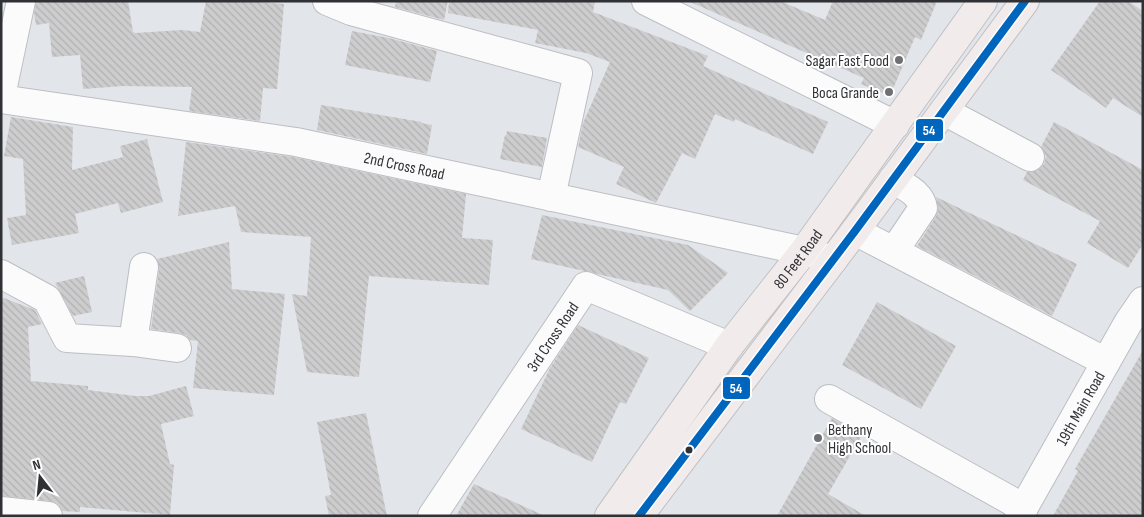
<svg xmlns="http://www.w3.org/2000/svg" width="1144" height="517" viewBox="0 0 1144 517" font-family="'Sofia Sans Condensed',sans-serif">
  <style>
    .building { fill: url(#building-back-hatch) }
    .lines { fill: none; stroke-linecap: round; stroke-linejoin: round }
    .minor-casing { stroke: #bcbec2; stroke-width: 30 }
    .major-casing { stroke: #c0c1c4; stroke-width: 30 }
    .minor { stroke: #fbfbfc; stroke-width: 28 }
    .major { stroke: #f2ebec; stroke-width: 28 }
    .bus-1-casing { stroke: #fff; stroke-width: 11 }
    .bus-1 { stroke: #0065bd; stroke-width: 8 }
    .poi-dot { fill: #6e7074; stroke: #fff; stroke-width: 2 }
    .bus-dot { fill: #303135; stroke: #fff; stroke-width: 2 }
    .labels { text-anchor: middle; stroke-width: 4; stroke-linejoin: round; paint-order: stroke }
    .poi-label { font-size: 16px; fill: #303135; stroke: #fff; text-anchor: end }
    .street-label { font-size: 16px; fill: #303135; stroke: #fff }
    .line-badge { stroke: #fff; stroke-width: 2 }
    .badge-label { font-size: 14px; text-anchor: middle; font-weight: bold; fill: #fff }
  </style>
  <defs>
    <pattern id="building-back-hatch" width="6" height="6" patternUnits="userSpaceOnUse" patternTransform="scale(1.25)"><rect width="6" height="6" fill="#cecdce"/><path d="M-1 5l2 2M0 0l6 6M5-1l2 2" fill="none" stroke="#b1b0b2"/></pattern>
  </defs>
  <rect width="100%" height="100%" fill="#e2e5ea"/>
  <path class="building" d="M36,1h92l5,31 2,1 47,-3 18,2 6,-31h39l39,3 -7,85 -14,-1 -3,33 -71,-10 3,-24 -69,-1 -40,3 -3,-34 -28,2 -3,-34 -13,2 -2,-12z
    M396,1h52l-4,19 -49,-13z
    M449,1h146l-2,11 115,44 -5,10 125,56 -15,32 -78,-35 -1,3 -19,-8 -20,45 -13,-6 -26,50 -40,-19 8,-17 -46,-20 5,-24 27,-61 -24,-9 -51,-10 3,-13 -90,-17z
    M688,1h92l45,19 8,-19h104l-16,39 -6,-3 -25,59 -29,-12 3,-6z
    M1100,1h28l15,10v106l-30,-19 -7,10 -55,-38z
    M352,31l37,7 48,13 -7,31 -85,-17z
    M321,105l101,17 -1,1 11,2 -5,29 -110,-24z
    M11,117l62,10 -1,43 51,-13 -3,-11 27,-7 16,63 -42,11 -3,-10 -43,11 4,19 -67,12 -5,-27 19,-3 -3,-56 -19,-3z
    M1054,122l89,48v74l-15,24 -41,-25 13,-22 -77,-41 4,-8 11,-2 6,-6 2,-8 -5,-9z
    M507,131l40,7 -5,29 -42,-8 5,-24 1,1z
    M186,142l107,15 173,37 -4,44 31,2 -4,45 -120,-9 -10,101 -52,-5 -15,-78 15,2 4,-59 -70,-5 -6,-26 -57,10z
    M936,197l141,67 -25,52 -135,-70 19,-30 2,-6z
    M542,215l146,30 40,28 -38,38 -22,-21 -137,-31z
    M229,242l3,47 53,5 -11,101 -81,-7 5,-47 -8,-1 -4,-5 -7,-2 -28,-4 8,-60 -2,-10z
    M84,276l8,36 -19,4 -18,-33z
    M1,297l34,13 7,14 -14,3 3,54 57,5v4l47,6h14l37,-10 8,30 -33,8 9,40 4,1 -4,50 -90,-8v5l-18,-1 -4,-7 -8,-3 -49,-5z
    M877,302l79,44 -35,63 -79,-44z
    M578,325l71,33 -23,46 -6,-2 -28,60 -71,-33 29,-61z
    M1143,350v166h-90l25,-45 -3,-2z
    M366,413l21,103h-58l-4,-20 6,-1 -14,-73z
    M832,418l30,17 -34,59 38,22h-89z
    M474,484l71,32h-89z"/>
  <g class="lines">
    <g class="minor-casing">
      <g id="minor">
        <path d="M327,1l24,10 227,62 -27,124"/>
        <path d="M646,1l249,124"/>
        <path d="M1,96l20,-95"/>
        <path id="s1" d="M1,99l295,43 508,109 29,9"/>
        <path d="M944,111l86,46"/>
        <path d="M893,179c12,8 28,14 30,29l-29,43"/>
        <path d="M855,231l251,131"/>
        <path d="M1,274l46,25 20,39 66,4 44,6"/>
        <path d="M133,342l11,-75"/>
        <path d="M829,399l195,109"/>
        <path d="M1,511l47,5"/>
        <path id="s2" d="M432,516l154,-230 143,60"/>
        <path id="s3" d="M1019,516l109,-193 15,-22"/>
      </g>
    </g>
    <g class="major-casing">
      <g id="major">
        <path id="s4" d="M609,516l120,-170 75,-95 179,-250"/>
        <path d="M639,516l216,-285 170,-230"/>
      </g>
    </g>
    <use href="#minor" class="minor"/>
    <use href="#major" class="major"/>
    <g class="bus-1-casing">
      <path id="bus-1" d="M639,516l216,-285 170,-230"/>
    </g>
    <use href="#bus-1" class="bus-1"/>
  </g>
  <g class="poi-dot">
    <circle cx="899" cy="60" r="5"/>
    <circle cx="889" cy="92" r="5"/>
    <circle cx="818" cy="438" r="5"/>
  </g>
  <circle class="bus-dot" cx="689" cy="450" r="4.5"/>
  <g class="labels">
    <g class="poi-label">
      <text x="889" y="66">Sagar Fast Food</text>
      <text x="879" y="98">Boca Grande</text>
      <text x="828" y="435" text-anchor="start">Bethany<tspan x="828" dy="18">High School</tspan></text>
    </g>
    <g class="street-label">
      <text dy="6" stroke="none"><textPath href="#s1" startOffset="409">2nd Cross Road</textPath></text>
      <text dy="6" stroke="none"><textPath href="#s4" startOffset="319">80 Feet Road</textPath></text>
      <text dy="6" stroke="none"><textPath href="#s2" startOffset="216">3rd Cross Road</textPath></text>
      <text dy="6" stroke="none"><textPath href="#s3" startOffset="124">19th Main Road</textPath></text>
    </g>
  </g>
  <g class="line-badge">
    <rect x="915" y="118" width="29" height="24" rx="5" fill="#0065bd"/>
    <rect x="722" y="376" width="29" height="24" rx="5" fill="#0065bd"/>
  </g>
  <g class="badge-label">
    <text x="929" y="135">54</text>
    <text x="736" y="393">54</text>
  </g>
  <rect width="1144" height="517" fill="none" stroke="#303135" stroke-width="5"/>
  <g transform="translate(40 477) rotate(344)" stroke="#ffffff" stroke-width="4" paint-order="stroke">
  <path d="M0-4L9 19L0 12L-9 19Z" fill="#303135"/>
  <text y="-8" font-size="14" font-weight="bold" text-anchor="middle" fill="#303135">N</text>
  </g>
</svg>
